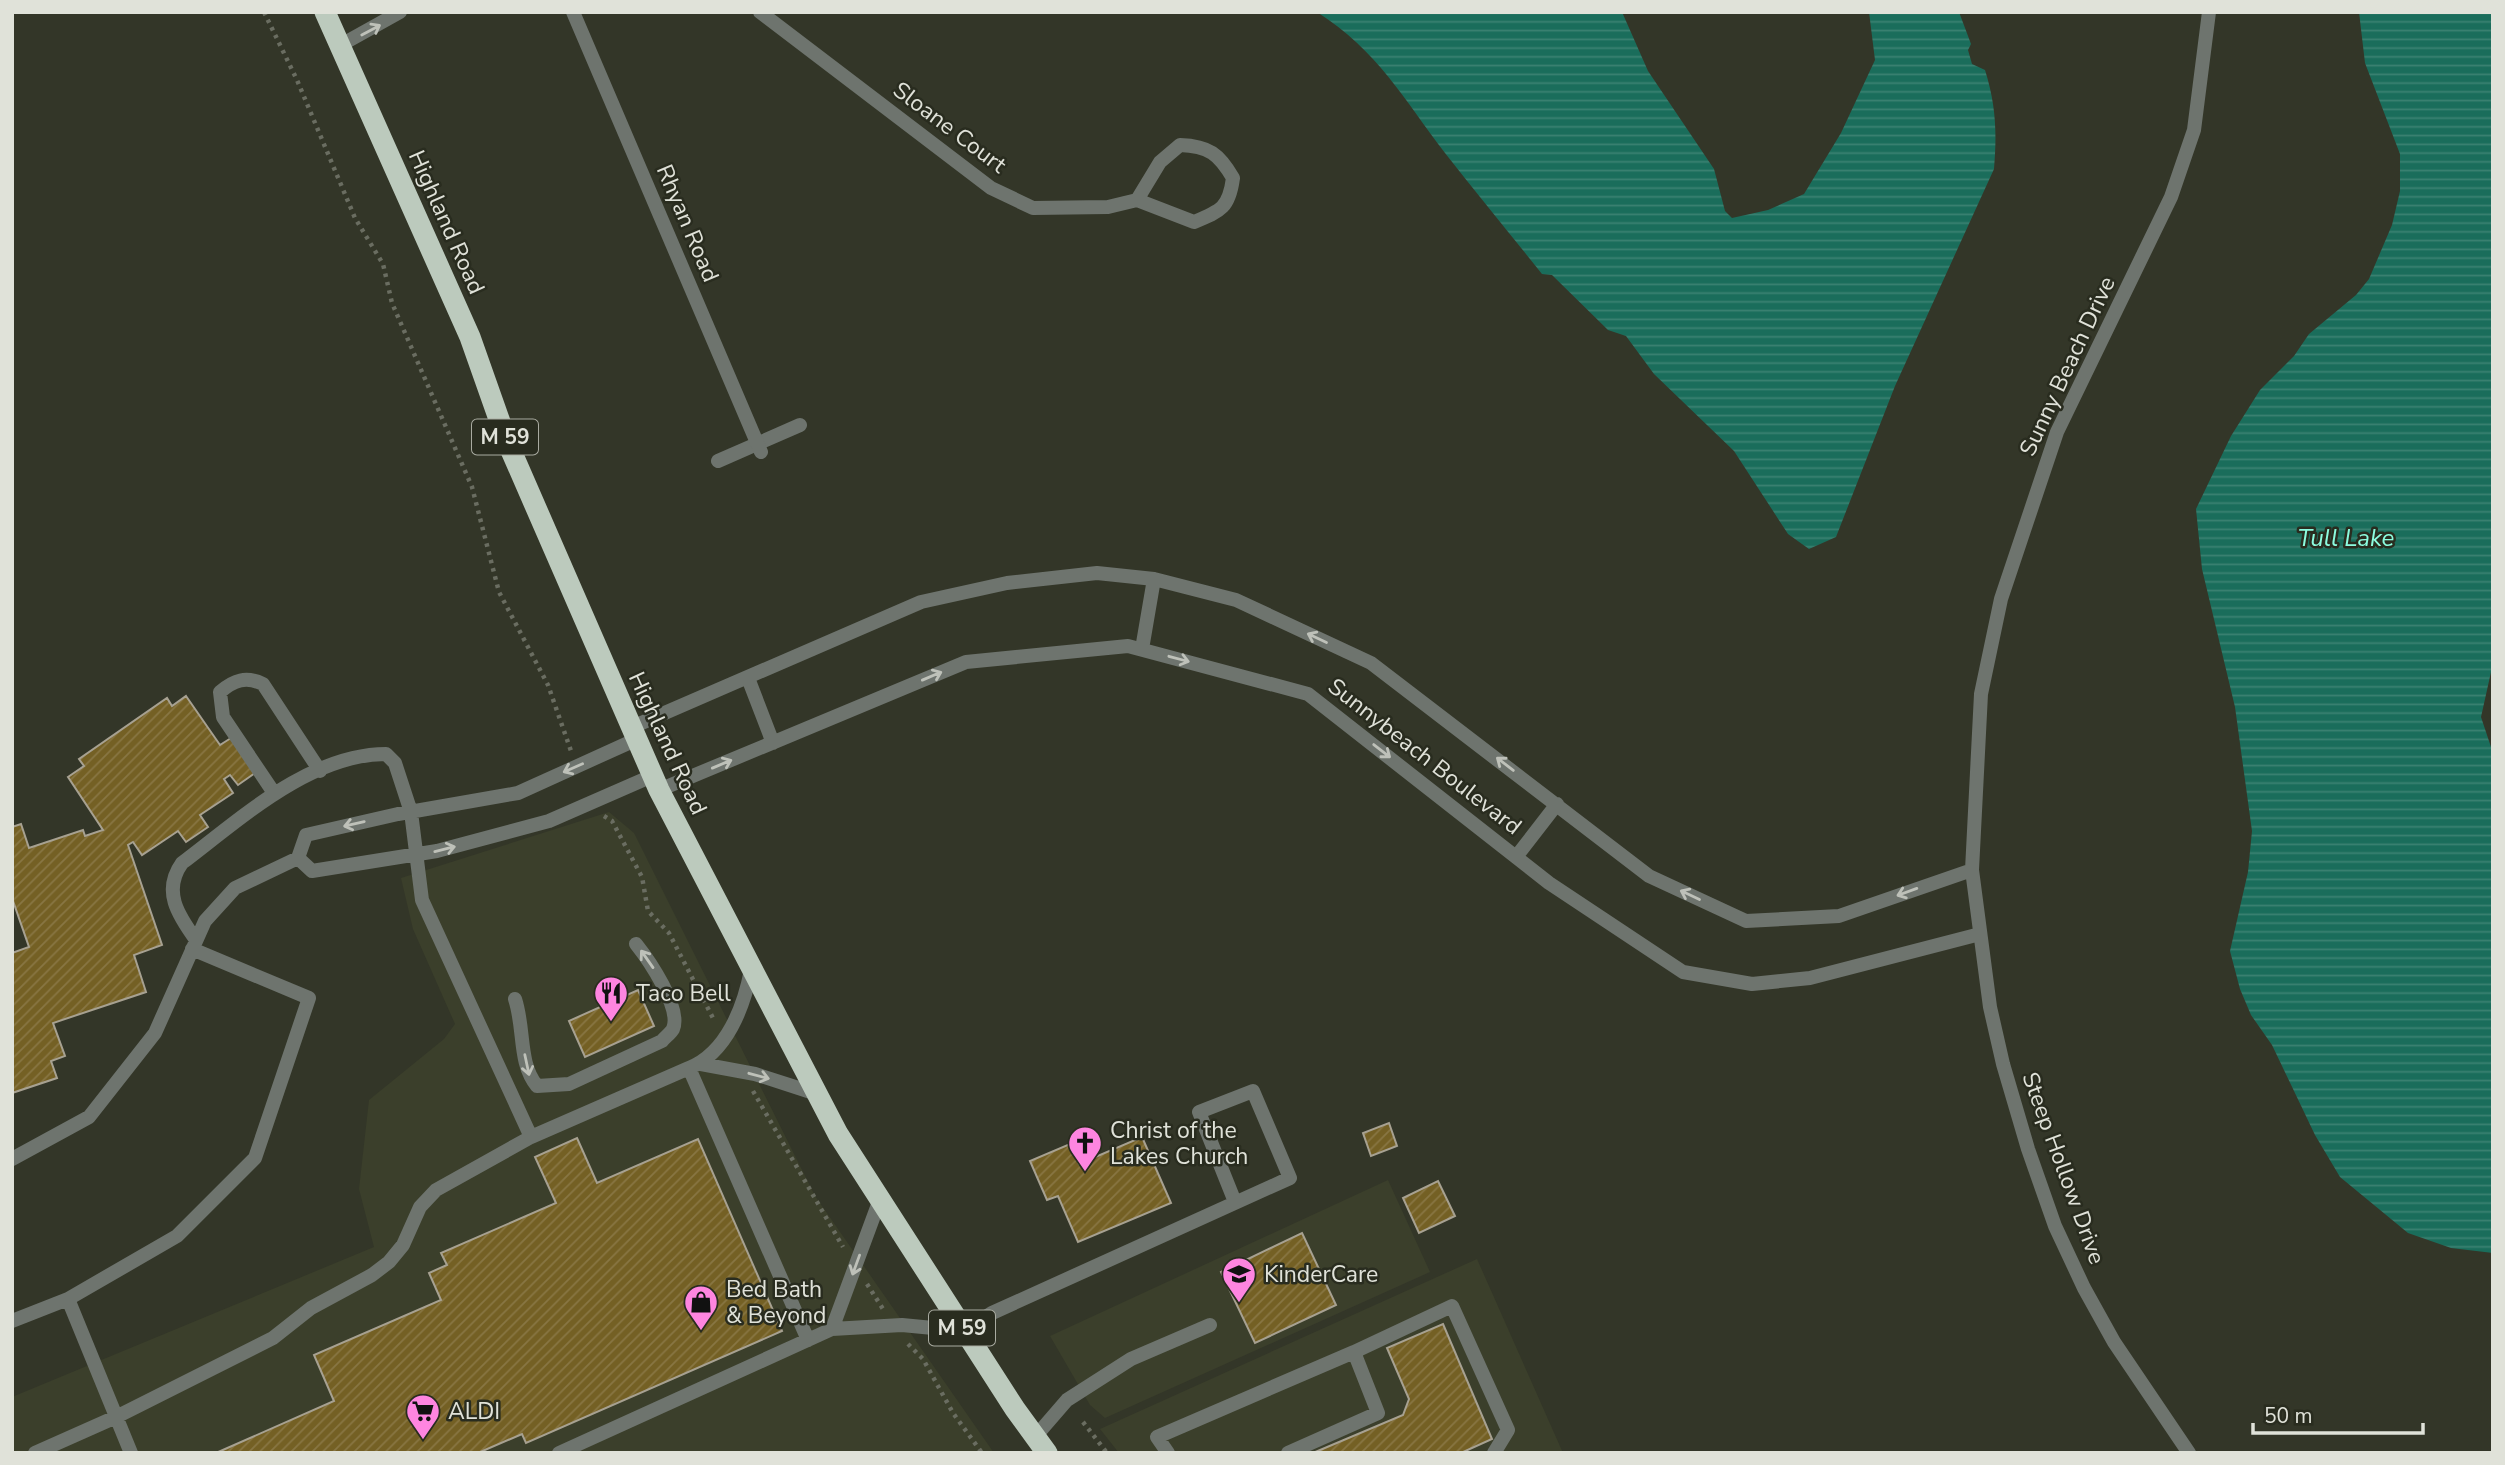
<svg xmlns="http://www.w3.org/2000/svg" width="2505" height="1465" viewBox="0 0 2505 1465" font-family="'Nunito Sans',sans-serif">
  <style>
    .built { fill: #3b3f2b }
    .water { fill: url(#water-rules) }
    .building { fill: url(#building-hatch); stroke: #a7a191; stroke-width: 2 }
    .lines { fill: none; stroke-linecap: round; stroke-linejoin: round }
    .path { stroke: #6a6d61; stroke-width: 4.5; stroke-dasharray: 3.5 5; stroke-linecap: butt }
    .lane { stroke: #6e746e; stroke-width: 14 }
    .street { stroke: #6e746e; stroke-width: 14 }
    .highway { stroke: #bccabd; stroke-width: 21 }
    .oneway { stroke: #bec1b9 }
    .labels { text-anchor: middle; stroke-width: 5; stroke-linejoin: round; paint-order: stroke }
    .shield { fill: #292c1f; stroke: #a9aba1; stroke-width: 2 }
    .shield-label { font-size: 21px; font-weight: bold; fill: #e0e2d9 }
    .street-label { font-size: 23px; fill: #e0e2d9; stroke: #292c1f }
    .poi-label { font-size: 23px; fill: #e0e2d9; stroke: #292c1f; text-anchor: start }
    .water-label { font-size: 24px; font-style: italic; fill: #8bfcdf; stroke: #292c1f }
  </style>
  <defs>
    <pattern id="water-rules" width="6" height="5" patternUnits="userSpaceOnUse" patternTransform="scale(1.75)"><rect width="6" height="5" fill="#1a6d5b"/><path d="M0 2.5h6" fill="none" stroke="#3b8272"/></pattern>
    <pattern id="building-hatch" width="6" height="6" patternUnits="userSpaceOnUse" patternTransform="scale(1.75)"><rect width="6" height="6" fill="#746024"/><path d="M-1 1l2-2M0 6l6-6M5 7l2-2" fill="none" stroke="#887643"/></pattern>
  </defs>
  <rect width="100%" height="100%" fill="#333628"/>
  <path class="built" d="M609,812l25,21 181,363 179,257h-982v-56l362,-150 -15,-58 10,-89 75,-61 11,-15 -42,-95 -12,-51z
    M1388,1180l42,92 -325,146 -15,-13 -40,-69z
    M1477,1259l86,194h-444l-19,-24z"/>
  <path class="water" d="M1317,12h305l26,59 66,98 11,42 7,7 36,-8 36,-16 37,-61 34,-73 -6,-48h90l12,32 -3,6 4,14 13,6c11,35 12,63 9,99l-99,217 -59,151 -27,12 -21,-15 -54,-83 -80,-77 -28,-38 -18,-6 -56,-55 -10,-1c-32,-40 -65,-80 -97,-121 -42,-55 -67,-102 -128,-141z
    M2359,12h134v651l-12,54 12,36v500l-42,-5 -43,-15 -68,-56 -25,-42 -43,-90 -21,-30 -11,-26 -10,-38 18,-79 4,-41 -17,-124 -33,-138 -6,-60 35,-73 29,-46 34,-34 15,-22 47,-39 13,-16 23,-54 8,-34v-37l-35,-91z"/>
  <path class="building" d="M186,696l34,49 11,-7 24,35 -17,12 -8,-10 -6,4 9,14 -33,22 8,12 -22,15 -8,-11 -36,24 -9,-13 -5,3 34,100 -28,10 12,37 -93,31 12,33 -14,5 6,17 -45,15v-140l17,-6 -17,-49v-71l9,-3 8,24 54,-18 2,6 18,-6 -35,-53 16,-11 -5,-7 88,-61 5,8z
    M638,990l16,36 -69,31 -16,-36z
    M1389,1123l8,23 -26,10 -8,-23z
    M1142,1137l29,66 -93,39 -20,-46 -11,4 -17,-39 40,-17 9,20z
    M577,1138l20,45 101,-44 84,192 -256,112 -4,-9 -44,19h-262l118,-52 -20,-46 127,-55 -12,-27 18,-8 -6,-12 115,-50 -21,-46z
    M1438,1181l17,35 -36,17 -16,-35z
    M1302,1233l34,72 -81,38 -34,-71z
    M1443,1324l49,115 -31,14h-148l90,-38 6,-16 -22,-51z"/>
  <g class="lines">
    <path class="path" d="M264,12l33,68 58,138 28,46 9,39 80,184 27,105 49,93 23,66
      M604,816l8,5 30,56 6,34 21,22 46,89
      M753,1091l90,156
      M867,1284l16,25
      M908,1344l15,15 30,54 29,40
      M1083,1422l24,31"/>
    <path class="lane" d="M718,461l82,-36
      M635,740l-117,53 -120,21 -92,21 -8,23 14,13 125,-20 112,-30 103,-45
      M274,793l-51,-76 -3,-25c14,-12 26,-16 43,-8l57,87
      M196,940c-18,-25 -34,-49 -14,-77 57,-43 128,-109 204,-109l9,9 16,49 11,88 109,237 158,-69 119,272
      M515,999c10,30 3,64 22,87l32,-2 93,-43c3,-4 9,-8 11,-12 9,-21 -25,-70 -37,-85
      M701,1064l54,10 62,20
      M689,1068c38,-15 55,-62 62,-98
      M12,1159l77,-42 66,-84 50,-112 30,-33 63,-30
      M68,1299l63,154
      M12,1321l56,-22 109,-63 78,-78 54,-160 -117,-49
      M832,1329l47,-127
      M1354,1352l98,-46 56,124 -14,23
      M1035,1437l32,-37 64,-41 79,-34
      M35,1453l81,-36 157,-79 38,-30 61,-33 17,-13 14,-17 17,-38 16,-17 95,-53
      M559,1453l273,-124 70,-4 62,6 28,-18 298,-135 -37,-87 -54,21 36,90
      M1168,1453l-11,-16 197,-85 24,61 -90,40"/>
    <path class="street" d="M573,12l188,440
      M760,12l231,176 42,20 75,-1 29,-7 57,22c27,-11 35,-14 39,-44 -14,-24 -24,-32 -53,-33l-20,17 -23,38
      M339,46l61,-34
      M1142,649l12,-70
      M748,678l25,65
      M630,728l291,-126 86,-19 90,-10 57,6 82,21 135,63 278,213 97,45 93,-5 133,-46
      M659,790l307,-128 162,-16 180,48 241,189 134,89 69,12 58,-6 170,-44
      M1516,857l41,-53
      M2189,1453l-75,-111 -30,-54 -29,-62 -27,-77 -25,-85 -13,-57 -18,-137 9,-176 20,-95 56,-167 114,-235 23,-67 15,-118"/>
    <path class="highway" d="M325,12l145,325 36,102 153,351 179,344 177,275 32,44"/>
  </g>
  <defs><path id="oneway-shaft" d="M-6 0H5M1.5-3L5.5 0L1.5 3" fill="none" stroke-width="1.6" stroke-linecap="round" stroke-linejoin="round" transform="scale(1.75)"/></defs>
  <g class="oneway">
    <use href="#oneway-shaft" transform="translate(371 30) rotate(-28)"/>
    <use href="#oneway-shaft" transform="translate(1317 638) rotate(-155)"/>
    <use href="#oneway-shaft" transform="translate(1179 659) rotate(15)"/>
    <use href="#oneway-shaft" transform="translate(932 676) rotate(-23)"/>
    <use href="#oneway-shaft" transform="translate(1382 751) rotate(38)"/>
    <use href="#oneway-shaft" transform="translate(722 764) rotate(-23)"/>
    <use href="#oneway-shaft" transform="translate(1505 764) rotate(-142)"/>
    <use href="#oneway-shaft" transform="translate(573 768) rotate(156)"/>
    <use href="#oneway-shaft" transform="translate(354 824) rotate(167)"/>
    <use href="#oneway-shaft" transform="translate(445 849) rotate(-14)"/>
    <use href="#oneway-shaft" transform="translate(1907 892) rotate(160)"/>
    <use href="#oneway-shaft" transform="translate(1690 895) rotate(-155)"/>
    <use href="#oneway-shaft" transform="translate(647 959) rotate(-125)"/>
    <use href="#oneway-shaft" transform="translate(527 1065) rotate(78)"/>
    <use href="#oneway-shaft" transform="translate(759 1076) rotate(15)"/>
    <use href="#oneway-shaft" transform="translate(856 1265) rotate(110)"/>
  </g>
  <defs>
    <g id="restaurant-pin" transform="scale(1.75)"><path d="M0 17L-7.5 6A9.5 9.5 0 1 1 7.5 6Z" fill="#fe85e0" stroke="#292c1f"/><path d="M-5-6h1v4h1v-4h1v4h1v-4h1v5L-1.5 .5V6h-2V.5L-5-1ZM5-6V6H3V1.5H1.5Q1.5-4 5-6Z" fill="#111"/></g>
    <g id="church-pin" transform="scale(1.75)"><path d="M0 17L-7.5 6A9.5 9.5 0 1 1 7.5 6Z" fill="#fe85e0" stroke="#292c1f"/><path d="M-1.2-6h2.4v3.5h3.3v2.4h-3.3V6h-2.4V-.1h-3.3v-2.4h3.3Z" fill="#111"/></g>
    <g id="school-pin" transform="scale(1.75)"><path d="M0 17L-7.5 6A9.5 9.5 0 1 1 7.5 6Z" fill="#fe85e0" stroke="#292c1f"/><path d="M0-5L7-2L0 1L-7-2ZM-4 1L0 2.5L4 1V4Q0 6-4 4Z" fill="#111"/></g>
    <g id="shop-pin" transform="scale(1.75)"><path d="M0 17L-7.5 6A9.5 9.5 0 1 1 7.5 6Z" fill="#fe85e0" stroke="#292c1f"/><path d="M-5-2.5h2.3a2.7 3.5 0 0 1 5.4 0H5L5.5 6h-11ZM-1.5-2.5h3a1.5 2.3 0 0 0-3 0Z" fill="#111"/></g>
    <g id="supermarket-pin" transform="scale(1.75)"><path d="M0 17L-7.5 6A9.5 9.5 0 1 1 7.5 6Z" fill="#fe85e0" stroke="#292c1f"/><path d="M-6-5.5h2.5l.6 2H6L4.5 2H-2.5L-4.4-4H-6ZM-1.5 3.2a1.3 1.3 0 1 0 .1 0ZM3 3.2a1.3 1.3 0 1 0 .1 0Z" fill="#111"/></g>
  </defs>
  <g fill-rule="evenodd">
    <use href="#restaurant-pin" x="611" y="993"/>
    <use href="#church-pin" x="1085" y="1143"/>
    <use href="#school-pin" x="1239" y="1274"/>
    <use href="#shop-pin" x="701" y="1302"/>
    <use href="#supermarket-pin" x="423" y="1411"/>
  </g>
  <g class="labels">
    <g class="shield">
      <rect x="472" y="419.5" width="66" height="35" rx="5"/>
      <rect x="929" y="1310.5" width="66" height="35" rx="5"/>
    </g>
    <g class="shield-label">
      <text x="505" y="444">M 59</text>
      <text x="962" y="1335">M 59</text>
    </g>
    <g class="street-label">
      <text transform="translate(950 127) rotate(37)" y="8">Sloane Court</text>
      <text transform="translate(447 222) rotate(66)" y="8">Highland Road</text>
      <text transform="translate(688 223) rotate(67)" y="8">Rhyan Road</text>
      <text transform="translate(2067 366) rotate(-65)" y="8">Sunny Beach Drive</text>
      <text transform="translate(668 743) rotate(65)" y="8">Highland Road</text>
      <text transform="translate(1425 756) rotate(38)" y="8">Sunnybeach Boulevard</text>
      <text transform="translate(2064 1168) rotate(70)" y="8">Steep Hollow Drive</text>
    </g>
    <g class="poi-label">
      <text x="636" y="1001">Taco Bell</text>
      <text x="1110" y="1138">Christ of the<tspan x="1110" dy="26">Lakes Church</tspan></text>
      <text x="1264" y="1282">KinderCare</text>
      <text x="726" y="1297">Bed Bath<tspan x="726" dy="26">&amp; Beyond</tspan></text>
      <text x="448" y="1419">ALDI</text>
    </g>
    <g class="water-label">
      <text x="2346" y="546">Tull Lake</text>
    </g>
  </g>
  <rect width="2505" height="1465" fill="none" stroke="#e0e2d9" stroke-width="28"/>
  <path d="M2253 1423v10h170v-10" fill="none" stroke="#e0e2d9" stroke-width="3.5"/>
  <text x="2264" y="1423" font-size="21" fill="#e0e2d9" stroke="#292c1f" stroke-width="5" paint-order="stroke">50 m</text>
</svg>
